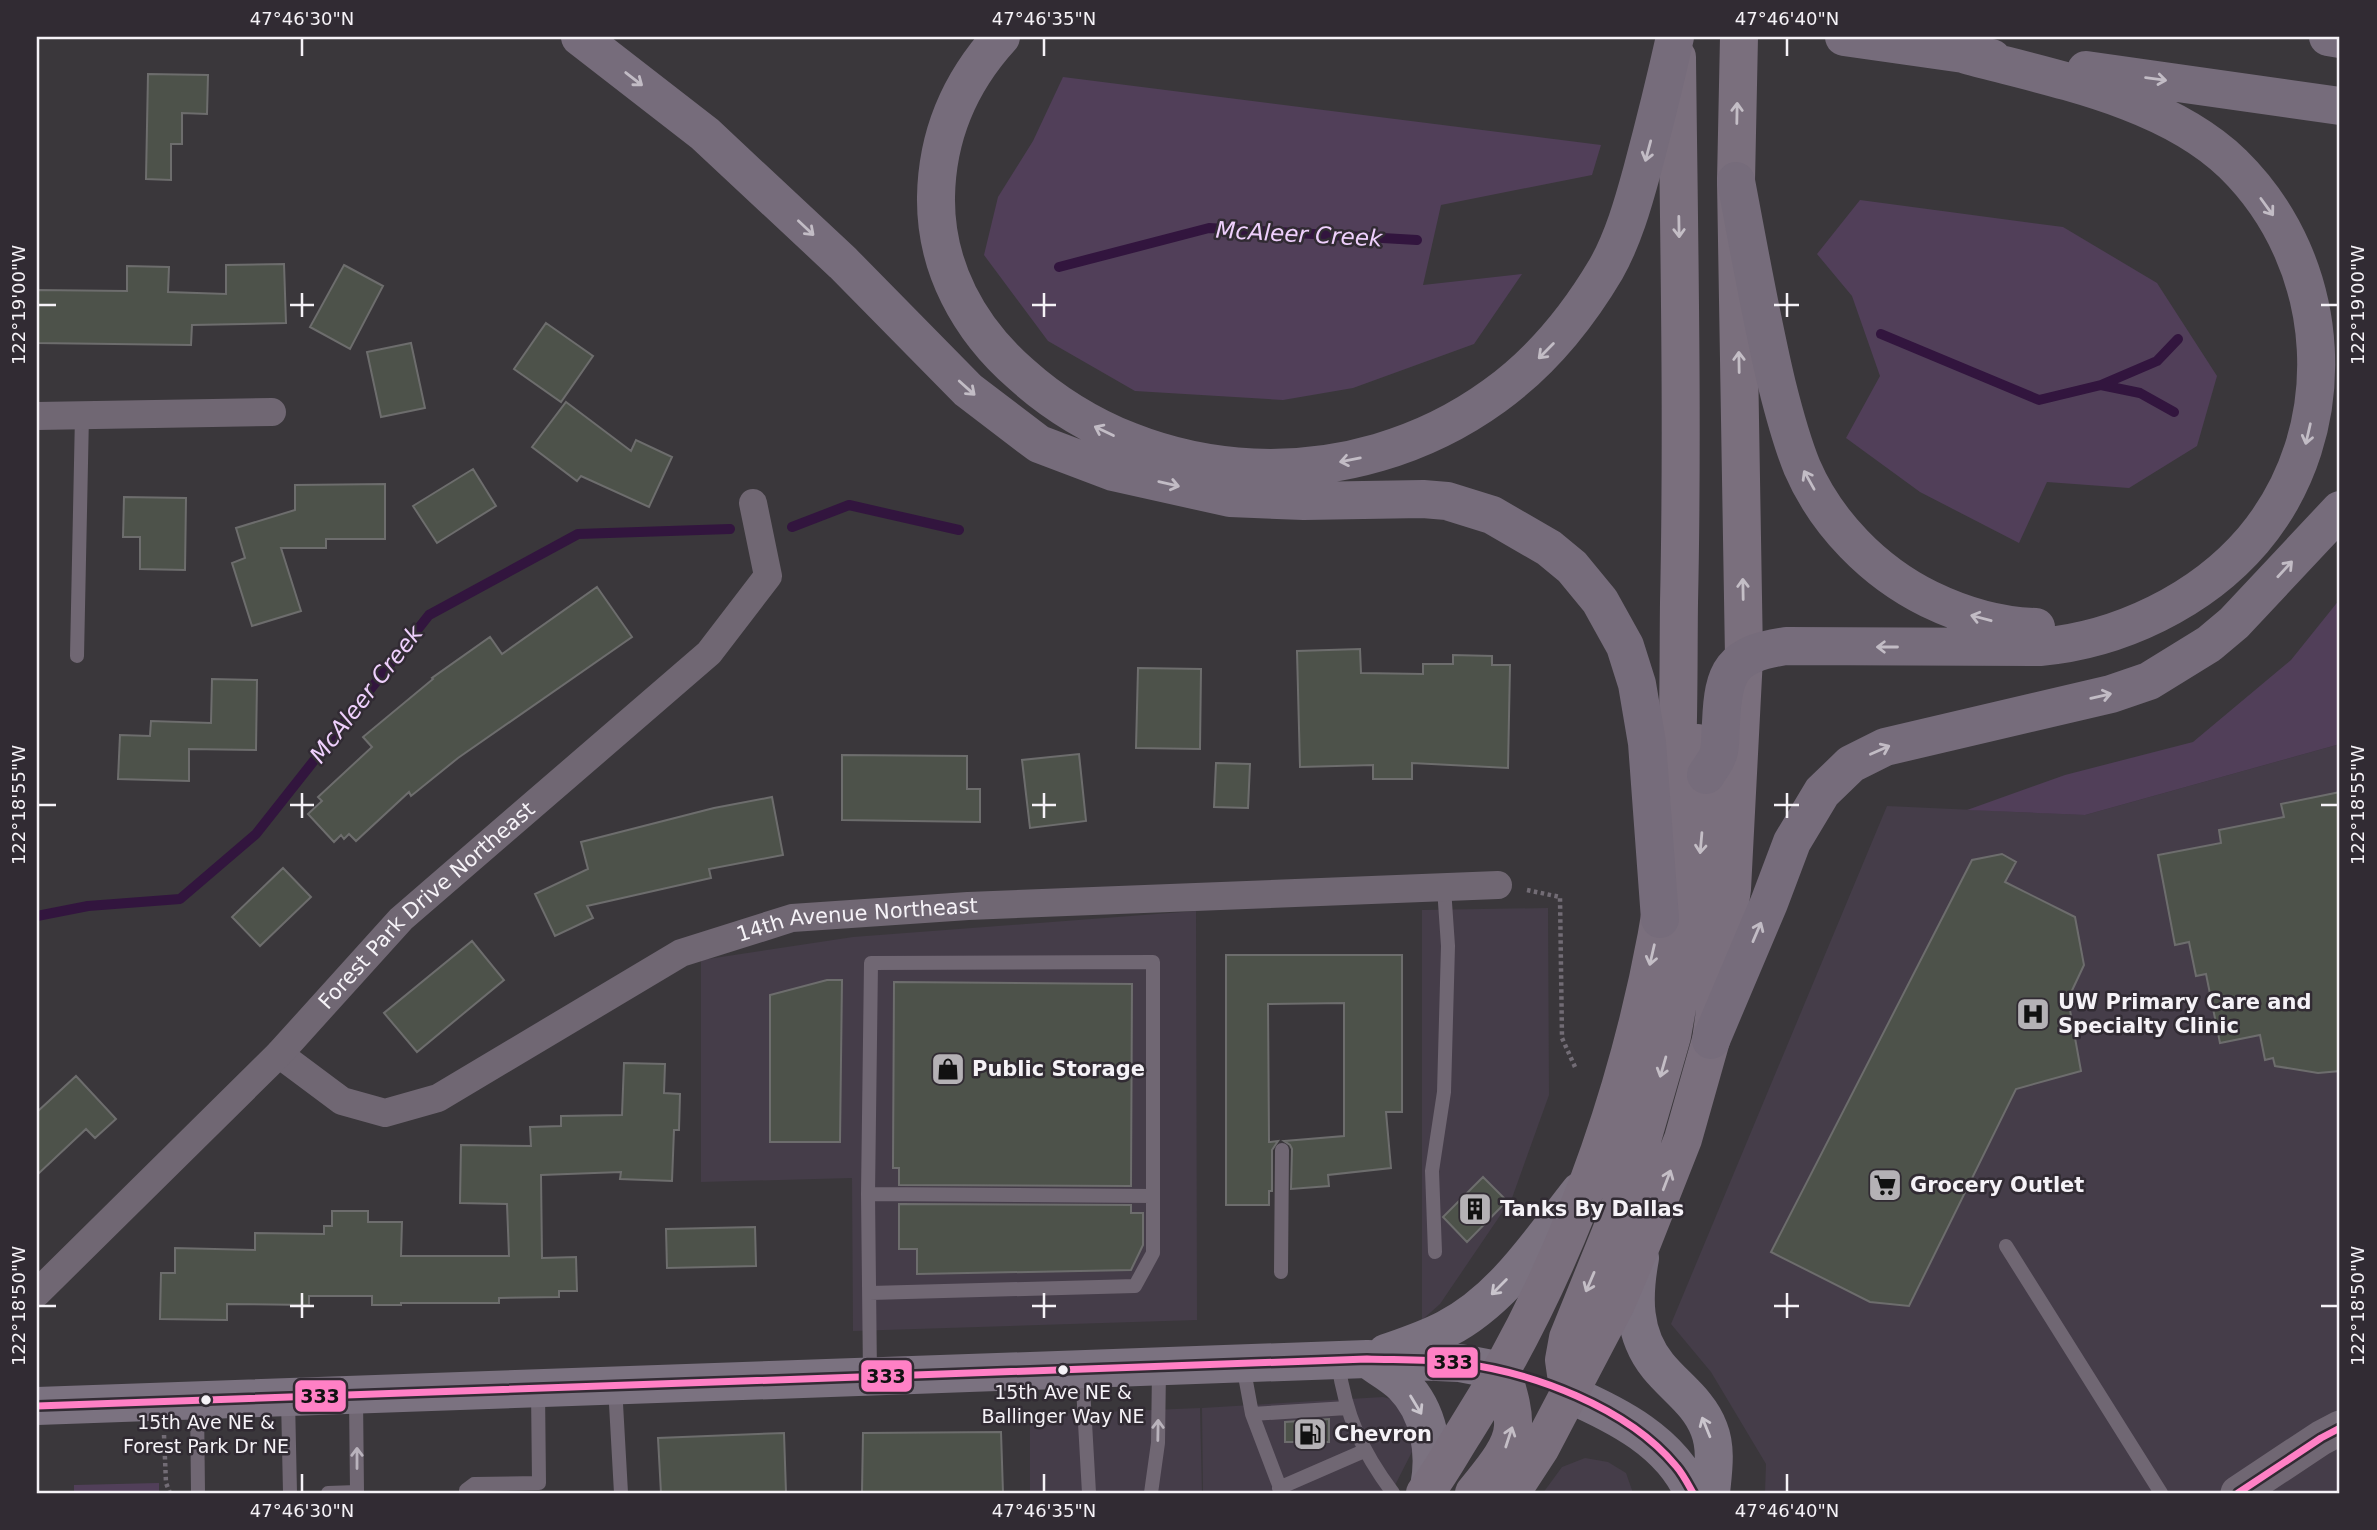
<svg xmlns="http://www.w3.org/2000/svg" width="2377" height="1530" viewBox="0 0 2377 1530" font-family="'DejaVu Sans',sans-serif">
  <style>
    .built { fill: #453d49 }
    .green { fill: #513f59 }
    .lines { fill: none; stroke-linecap: round; stroke-linejoin: round }
    .stream { stroke: #32153e; stroke-width: 10 }
    .building { fill: #4d524a; stroke: #6d6d6d; stroke-width: 2 }
    .path { stroke: #726c75; stroke-width: 4.5; stroke-dasharray: 3.5 3.5; stroke-linecap: butt }
    .service { stroke: #706773; stroke-width: 14 }
    .minor { stroke: #706773; stroke-width: 28 }
    .tertiary { stroke: #706773; stroke-width: 35 }
    .secondary { stroke: #7b7280; stroke-width: 38 }
    .primary { stroke: #7a6f7d; stroke-width: 38 }
    .motorway { stroke: #766c7b; stroke-width: 38 }
    .bus-1-casing { stroke: #312b33; stroke-width: 12 }
    .bus-1 { stroke: #ff80c5; stroke-width: 7 }
    .oneway { stroke: #c2bcc5 }
    .oneway2 { stroke: #c4bec6 }
    .oneway3 { stroke: #cac5cd }
    .oneway4 { stroke: #b9b3bc }
    .ticks { fill: none; stroke: #f5f2f7; stroke-width: 2.5 }
    .bus-dot { fill: #f5f2f7; stroke: #312b33; stroke-width: 2.5 }
    .labels { text-anchor: middle; stroke-width: 5; stroke-linejoin: round; paint-order: stroke }
    .bus-label { font-size: 19px; fill: #f5f2f7; stroke: #312b33 }
    .street-label { font-size: 21px; fill: #f5f2f7; stroke: #312b33 }
    .poi-label { font-size: 21px; font-weight: bold; fill: #f5f2f7; stroke: #312b33; text-anchor: start }
    .water-label { font-size: 23px; font-style: italic; fill: #efd0fd; stroke: #312b33 }
    .line-badge { stroke: #312b33; stroke-width: 2.5 }
    .pale-badge-label { font-size: 19px; text-anchor: middle; font-weight: bold; fill: #111 }
    .neatline { fill: none; stroke: #f5f2f7; stroke-width: 2.5 }
    .ticks-label { font-size: 18px; text-anchor: middle; fill: #f5f2f7 }
  </style>
  <rect width="100%" height="100%" fill="#3a373b"/>
  <path class="built" d="M2340,744v749h-575l1,-29 -55,-92 -40,-48 216,-518 198,9z
    M1548,908l1,187 -37,103 -72,106 -18,16v-410z
    M1196,911l1,409 -344,11 -1,-153 -151,4v-222l152,-23z
    M1383,1397l15,4 18,43 -25,49h-188l-1,-85z
    M1200,1408l2,85h-172v-78z
    M1585,1458l23,4 18,11 7,20h-90l19,-26z"/>
  <path class="green" d="M1063,77l538,68 -9,30 -151,30 -18,80 99,-11 -48,70 -121,44 -70,12 -148,-9 -87,-50 -64,-86 14,-58 35,-56z
    M1860,200l203,27 94,56 60,93 -20,70 -68,42 -82,-6 -28,61 -99,-51 -74,-54 34,-62 -28,-80 -35,-42z
    M2340,599v145l-255,71 -118,-5 98,-35 128,-33 98,-82z
    M159,1483v10h-85v-8z"/>
  <g class="lines">
    <path class="stream" d="M1059,267l150,-39 208,12
      M1881,334l158,66 62,-15 56,-24 21,-22
      M2101,385l39,8 34,19
      M792,527l57,-22 110,25
      M37,916l51,-10 92,-7 76,-65 173,-219 149,-81 152,-5"/>
  </g>
  <path class="building" d="M148,74l60,1 -1,39 -25,-1v31h-11v36l-25,-1z
    M284,264l2,59 -94,2 -1,20 -154,-2v-53l90,1v-25l42,1 -1,25 58,2v-29z
    M344,265l39,21 -33,63 -40,-22z
    M546,323l47,33 -32,46 -47,-33z
    M411,343l14,65 -44,9 -14,-65z
    M566,402l65,49 5,-11 36,17 -23,50 -68,-31 -4,5 -45,-34z
    M473,469l23,37 -59,37 -24,-37z
    M385,484v55h-59v9h-45l20,63 -49,15 -20,-63 13,-5 -9,-30 59,-18v-25z
    M124,497l62,1 -1,72 -45,-1v-32h-17z
    M597,587l35,50 -174,121 -47,38 -2,-4 -53,49 -7,-7 -5,5 -3,-4 -7,7 -26,-28 14,-13 -4,-4 54,-50 -9,-10 70,-58 -1,-1 58,-41 12,17z
    M1360,649l1,24 62,1v-10h30v-9l39,1v9h18l-2,103 -96,-5v16h-39v-14l-73,2 -3,-116z
    M1138,668l63,1 -1,80 -64,-1z
    M212,679l45,1 -1,70 -67,-1v32l-71,-2 2,-44 30,1 1,-15 60,2z
    M1079,754l7,67 -56,7 -8,-68z
    M842,755l125,1v33h13v33l-138,-2z
    M1216,763l34,1 -2,44 -34,-1z
    M2340,792v279l-22,2 -43,-7 -2,-8 -8,2 -5,-25 -40,8 -14,-69 -10,2 -7,-34 -14,3 -17,-90 63,-12 -2,-13 65,-13 -3,-13z
    M772,797l11,58 -74,14 2,9 -124,28 6,12 -38,18 -20,-42 53,-25 -7,-27 133,-34z
    M2002,854l14,8 -11,20 70,35 9,48 -16,34 13,72 -65,18 -107,217 -39,-4 -99,-50 201,-392z
    M283,868l28,29 -51,49 -28,-29z
    M472,941l32,39 -87,72 -33,-39z
    M1226,955h176v157h-16l5,56 -63,7 1,11 -38,3 1,-40 -2,-4 -6,-4 60,-5v-133l-76,1 1,138 9,-1 -6,9v41h-3v14h-43z
    M827,980h15l-2,162h-70v-147z
    M894,982l238,2 -1,202 -232,-1v-17h-6z
    M624,1063l41,1 -1,29 16,1 -1,36h-5l-2,51 -52,-2 1,-7 -80,3 1,83 34,-1 1,34h-18v6l-60,1v5h-98v2h-29v-9h-63v9l-82,-1v16l-67,-1 1,-46h14v-25l80,2v-17l69,1v-8h8v-15h36v11h34l-1,34h108l-2,-52 -47,-1 1,-58 70,1 -1,-19 31,-1v-10l61,-1z
    M76,1076l40,43 -21,19 -9,-9 -49,46v-63z
    M1483,1177l24,24 -40,41 -24,-25z
    M899,1204l232,1v8h12v32l-12,25 -214,4v-25h-18z
    M755,1227l1,39 -89,2 -1,-39z
    M1329,1419v23h-44v-20z
    M1001,1432l2,61h-141l1,-60z
    M784,1433l2,60h-125l-3,-55z"/>
  <g class="lines">
    <path class="path" d="M1527,890l33,7 2,141 13,29
      M164,1435l2,48 4,10"/>
    <path class="service" d="M77,656l5,-241
      M868,1194l3,-231 282,-1v234l-285,-2 2,181
      M2006,1246l155,247
      M1435,1252l-3,-81 12,-79 4,-146 -4,-58
      M1281,1272l1,-122
      M870,1293l265,-7 18,-33v-57
      M1338,1363c8,53 23,87 55,130
      M1243,1365l9,49 30,79
      M1082,1370l7,123
      M615,1386l6,107
      M288,1399l2,94
      M197,1402l1,91
      M1252,1414l95,-6
      M1279,1488l85,-37
      M328,1493l29,-1 -1,-95
      M466,1493v-3l8,-6 65,-1 -1,-93
      M1151,1493l7,-50 1,-74"/>
    <g class="minor">
      <path d="M37,416l235,-4"/>
      <path id="s1" d="M279,1054l63,47 43,12 53,-15 243,-145 111,-35 176,-12 530,-21"/>
      <path id="s2" d="M37,1293l242,-239 122,-135 308,-266 59,-77 -15,-73"/>
    </g>
    <path class="tertiary" d="M2238,1493l83,-55 19,-10"/>
    <path class="secondary" d="M1640,1258c-7,38 -8,76 18,108 17,21 41,36 51,63 8,20 4,43 2,64
      M1386,1353c20,-7 41,-14 60,-24 57,-29 95,-89 134,-138
      M1367,1359c11,8 26,16 36,26 26,26 33,67 26,102
      M1569,1394c48,21 102,48 124,99
      M37,1406l1330,-47 93,4 42,8"/>
    <path class="primary" d="M1568,1388l-4,-28 4,-22 43,-106 29,-85 32,-111 24,-134 10,-127 -9,-24 1,-8
      M1425,1493c15,-19 27,-42 40,-62 110,-172 180,-380 205,-582 10,-81 8,-164 9,-246 4,-182 0,-364 -2,-546
      M1474,1493c14,-18 38,-43 39,-67 1,-18 -6,-37 -11,-55
      M1511,1493l30,-46 75,-143 26,-61 41,-104 28,-99 21,-151 12,-232 -8,-476 3,-144"/>
    <path class="motorway" d="M580,37l125,97 138,129 125,127 71,54 74,28 117,26 74,3 119,-2 24,2 45,14 57,33 23,19 28,34 25,45 12,38 10,59 13,176
      M1001,37c-41,45 -64,98 -65,160 -1,70 33,132 85,177 130,117 331,125 473,22 46,-33 83,-78 112,-127 17,-30 27,-65 36,-98 12,-45 23,-89 33,-134
      M1844,37l148,21
      M2328,37l12,2
      M2086,70l254,36
      M1736,181c13,68 25,137 41,204 7,28 14,55 25,82 24,56 72,105 127,132 33,16 69,27 107,28
      M1706,775c4,-7 12,-16 13,-24 2,-9 1,-19 2,-28 2,-52 10,-69 65,-77l254,1c79,-7 161,-46 213,-107 92,-109 82,-276 -20,-376 -67,-65 -178,-85 -267,-109
      M1711,1040l58,-137 23,-61 30,-50 29,-28 34,-17 226,-53 38,-13 60,-37 25,-21 106,-113"/>
    <g class="bus-1-casing">
      <path id="bus-1" d="M37,1406l1330,-47c30,1 61,0 91,4 74,9 169,44 218,103 7,8 12,18 17,27
        M2238,1493l83,-55 19,-10"/>
    </g>
    <use href="#bus-1" class="bus-1"/>
  </g>
  <defs><path id="oneway-shaft" d="M-6 0H5M1.5-3L5.5 0L1.5 3" fill="none" stroke-width="1.6" stroke-linecap="round" stroke-linejoin="round" transform="scale(1.75)"/></defs>
  <g class="oneway">
    <use href="#oneway-shaft" transform="translate(634 79) rotate(38)"/>
    <use href="#oneway-shaft" transform="translate(2156 79) rotate(7)"/>
    <use href="#oneway-shaft" transform="translate(1648 151) rotate(105)"/>
    <use href="#oneway-shaft" transform="translate(2267 207) rotate(54)"/>
    <use href="#oneway-shaft" transform="translate(806 228) rotate(43)"/>
    <use href="#oneway-shaft" transform="translate(1546 351) rotate(135)"/>
    <use href="#oneway-shaft" transform="translate(967 388) rotate(42)"/>
    <use href="#oneway-shaft" transform="translate(1104 431) rotate(-154)"/>
    <use href="#oneway-shaft" transform="translate(2308 434) rotate(103)"/>
    <use href="#oneway-shaft" transform="translate(1350 460) rotate(169)"/>
    <use href="#oneway-shaft" transform="translate(1809 480) rotate(-119)"/>
    <use href="#oneway-shaft" transform="translate(1169 484) rotate(13)"/>
    <use href="#oneway-shaft" transform="translate(2285 569) rotate(-47)"/>
    <use href="#oneway-shaft" transform="translate(1981 618) rotate(-165)"/>
    <use href="#oneway-shaft" transform="translate(1887 647) rotate(-180)"/>
    <use href="#oneway-shaft" transform="translate(2101 696) rotate(-13)"/>
    <use href="#oneway-shaft" transform="translate(1880 750) rotate(-24)"/>
    <use href="#oneway-shaft" transform="translate(1757 932) rotate(-67)"/>
  </g>
  <g class="oneway2">
    <use href="#oneway-shaft" transform="translate(1737 113) rotate(-89)"/>
    <use href="#oneway-shaft" transform="translate(1679 227) rotate(89)"/>
    <use href="#oneway-shaft" transform="translate(1739 362) rotate(-91)"/>
    <use href="#oneway-shaft" transform="translate(1743 589) rotate(-91)"/>
    <use href="#oneway-shaft" transform="translate(1701 843) rotate(95)"/>
    <use href="#oneway-shaft" transform="translate(1652 955) rotate(103)"/>
    <use href="#oneway-shaft" transform="translate(1663 1067) rotate(106)"/>
    <use href="#oneway-shaft" transform="translate(1667 1180) rotate(-69)"/>
    <use href="#oneway-shaft" transform="translate(1590 1282) rotate(113)"/>
    <use href="#oneway-shaft" transform="translate(1509 1437) rotate(-72)"/>
  </g>
  <g class="oneway3">
    <use href="#oneway-shaft" transform="translate(1499 1287) rotate(135)"/>
    <use href="#oneway-shaft" transform="translate(1416 1405) rotate(59)"/>
    <use href="#oneway-shaft" transform="translate(1706 1427) rotate(-112)"/>
  </g>
  <g class="oneway4">
    <use href="#oneway-shaft" transform="translate(1158 1430) rotate(-89)"/>
    <use href="#oneway-shaft" transform="translate(357 1458) rotate(-90)"/>
  </g>
  <path class="ticks" d="M302,38v18M1044,38v18M1787,38v18M302,293v24M1044,293v24M1787,293v24M38,305h18M290,305h24M1032,305h24M1774,305h25M2321,305h17M302,793v25M1044,793v25M1787,793v25M38,805h18M290,805h24M1032,805h24M1774,805h25M2321,805h17M302,1293v25M1044,1293v25M1787,1293v25M38,1306h18M290,1306h24M1032,1306h24M1774,1306h25M2321,1306h17M302,1474v18M1044,1474v18M1787,1474v18"/>
  <defs>
    <g id="hospital-square" transform="scale(1.75)"><rect x="-9" y="-9" width="18" height="18" rx="4" fill="#b4b1b5" stroke="#312b33"/><path d="M-5-5h3v3.5h4V-5h3V5h-3V1.5h-4V5h-3Z" fill="#111"/></g>
    <g id="shop-square" transform="scale(1.75)"><rect x="-9" y="-9" width="18" height="18" rx="4" fill="#b4b1b5" stroke="#312b33"/><path d="M-5-2.5h2.3a2.7 3.5 0 0 1 5.4 0H5L5.5 6h-11ZM-1.5-2.5h3a1.5 2.3 0 0 0-3 0Z" fill="#111"/></g>
    <g id="supermarket-square" transform="scale(1.75)"><rect x="-9" y="-9" width="18" height="18" rx="4" fill="#b4b1b5" stroke="#312b33"/><path d="M-6-5.5h2.5l.6 2H6L4.5 2H-2.5L-4.4-4H-6ZM-1.5 3.2a1.3 1.3 0 1 0 .1 0ZM3 3.2a1.3 1.3 0 1 0 .1 0Z" fill="#111"/></g>
    <g id="building-square" transform="scale(1.75)"><rect x="-9" y="-9" width="18" height="18" rx="4" fill="#b4b1b5" stroke="#312b33"/><path d="M-4-6H4V6H1V3H-1V6H-4ZM-2.5-4.3h1.7v1.8h-1.7ZM.8-4.3h1.7v1.8H.8ZM-2.5-1h1.7V.8h-1.7ZM.8-1h1.7V.8H.8Z" fill="#111"/></g>
    <g id="fuel-square" transform="scale(1.75)"><rect x="-9" y="-9" width="18" height="18" rx="4" fill="#b4b1b5" stroke="#312b33"/><path d="M-5.5-6h7V0h2V4h1.3V-2.5L3-4.5l.8-.8L6-3V5H2.5V1h-1V6h-7ZM-4.2-4.7v3.2H.2V-4.7Z" fill="#111"/></g>
  </defs>
  <g fill-rule="evenodd">
    <use href="#hospital-square" x="2033" y="1014"/>
    <use href="#shop-square" x="948" y="1069"/>
    <use href="#supermarket-square" x="1885" y="1185"/>
    <use href="#building-square" x="1475" y="1209"/>
    <use href="#fuel-square" x="1310" y="1434"/>
  </g>
  <g class="bus-dot">
    <circle cx="1063" cy="1370" r="6"/>
    <circle cx="206" cy="1400" r="6"/>
  </g>
  <g class="labels">
    <g class="bus-label">
      <text x="1063" y="1399">15th Ave NE &amp;<tspan x="1063" dy="24">Ballinger Way NE</tspan></text>
      <text x="206" y="1429">15th Ave NE &amp;<tspan x="206" dy="24">Forest Park Dr NE</tspan></text>
    </g>
    <g class="street-label">
      <text dy="7" stroke="none"><textPath href="#s2" startOffset="550">Forest Park Drive Northeast</textPath></text>
      <text dy="7" stroke="none"><textPath href="#s1" startOffset="642">14th Avenue Northeast</textPath></text>
    </g>
    <g class="poi-label">
      <text x="2058" y="1009">UW Primary Care and<tspan x="2058" dy="24">Specialty Clinic</tspan></text>
      <text x="972" y="1076">Public Storage</text>
      <text x="1910" y="1192">Grocery Outlet</text>
      <text x="1500" y="1216">Tanks By Dallas</text>
      <text x="1334" y="1441">Chevron</text>
    </g>
    <g class="water-label">
      <text transform="translate(1299 234) rotate(3)" y="8">McAleer Creek</text>
      <text transform="translate(366 694) rotate(-52)" y="8">McAleer Creek</text>
    </g>
  </g>
  <g class="line-badge">
    <rect x="1426" y="1346" width="53" height="33" rx="7" fill="#ff80c5"/>
    <rect x="860" y="1359" width="53" height="34" rx="7" fill="#ff80c5"/>
    <rect x="294" y="1379" width="53" height="34" rx="7" fill="#ff80c5"/>
  </g>
  <g class="pale-badge-label">
    <text x="1453" y="1369">333</text>
    <text x="886" y="1383">333</text>
    <text x="320" y="1403">333</text>
  </g>
  <rect width="2377" height="1530" fill="none" stroke="#312b33" stroke-width="77"/>
  <rect x="38" y="38" width="2300" height="1454" class="neatline"/>
  <g class="ticks-label">
    <text x="302" y="25">47°46'30"N</text>
    <text x="1044" y="25">47°46'35"N</text>
    <text x="1787" y="25">47°46'40"N</text>
    <text transform="translate(2358 305) rotate(-90)" y="6">122°19'00"W</text>
    <text transform="translate(19 305) rotate(-90)" y="6">122°19'00"W</text>
    <text transform="translate(2358 805) rotate(-90)" y="6">122°18'55"W</text>
    <text transform="translate(19 805) rotate(-90)" y="6">122°18'55"W</text>
    <text transform="translate(19 1306) rotate(-90)" y="6">122°18'50"W</text>
    <text transform="translate(2358 1306) rotate(-90)" y="6">122°18'50"W</text>
    <text x="302" y="1517">47°46'30"N</text>
    <text x="1044" y="1517">47°46'35"N</text>
    <text x="1787" y="1517">47°46'40"N</text>
  </g>
</svg>
